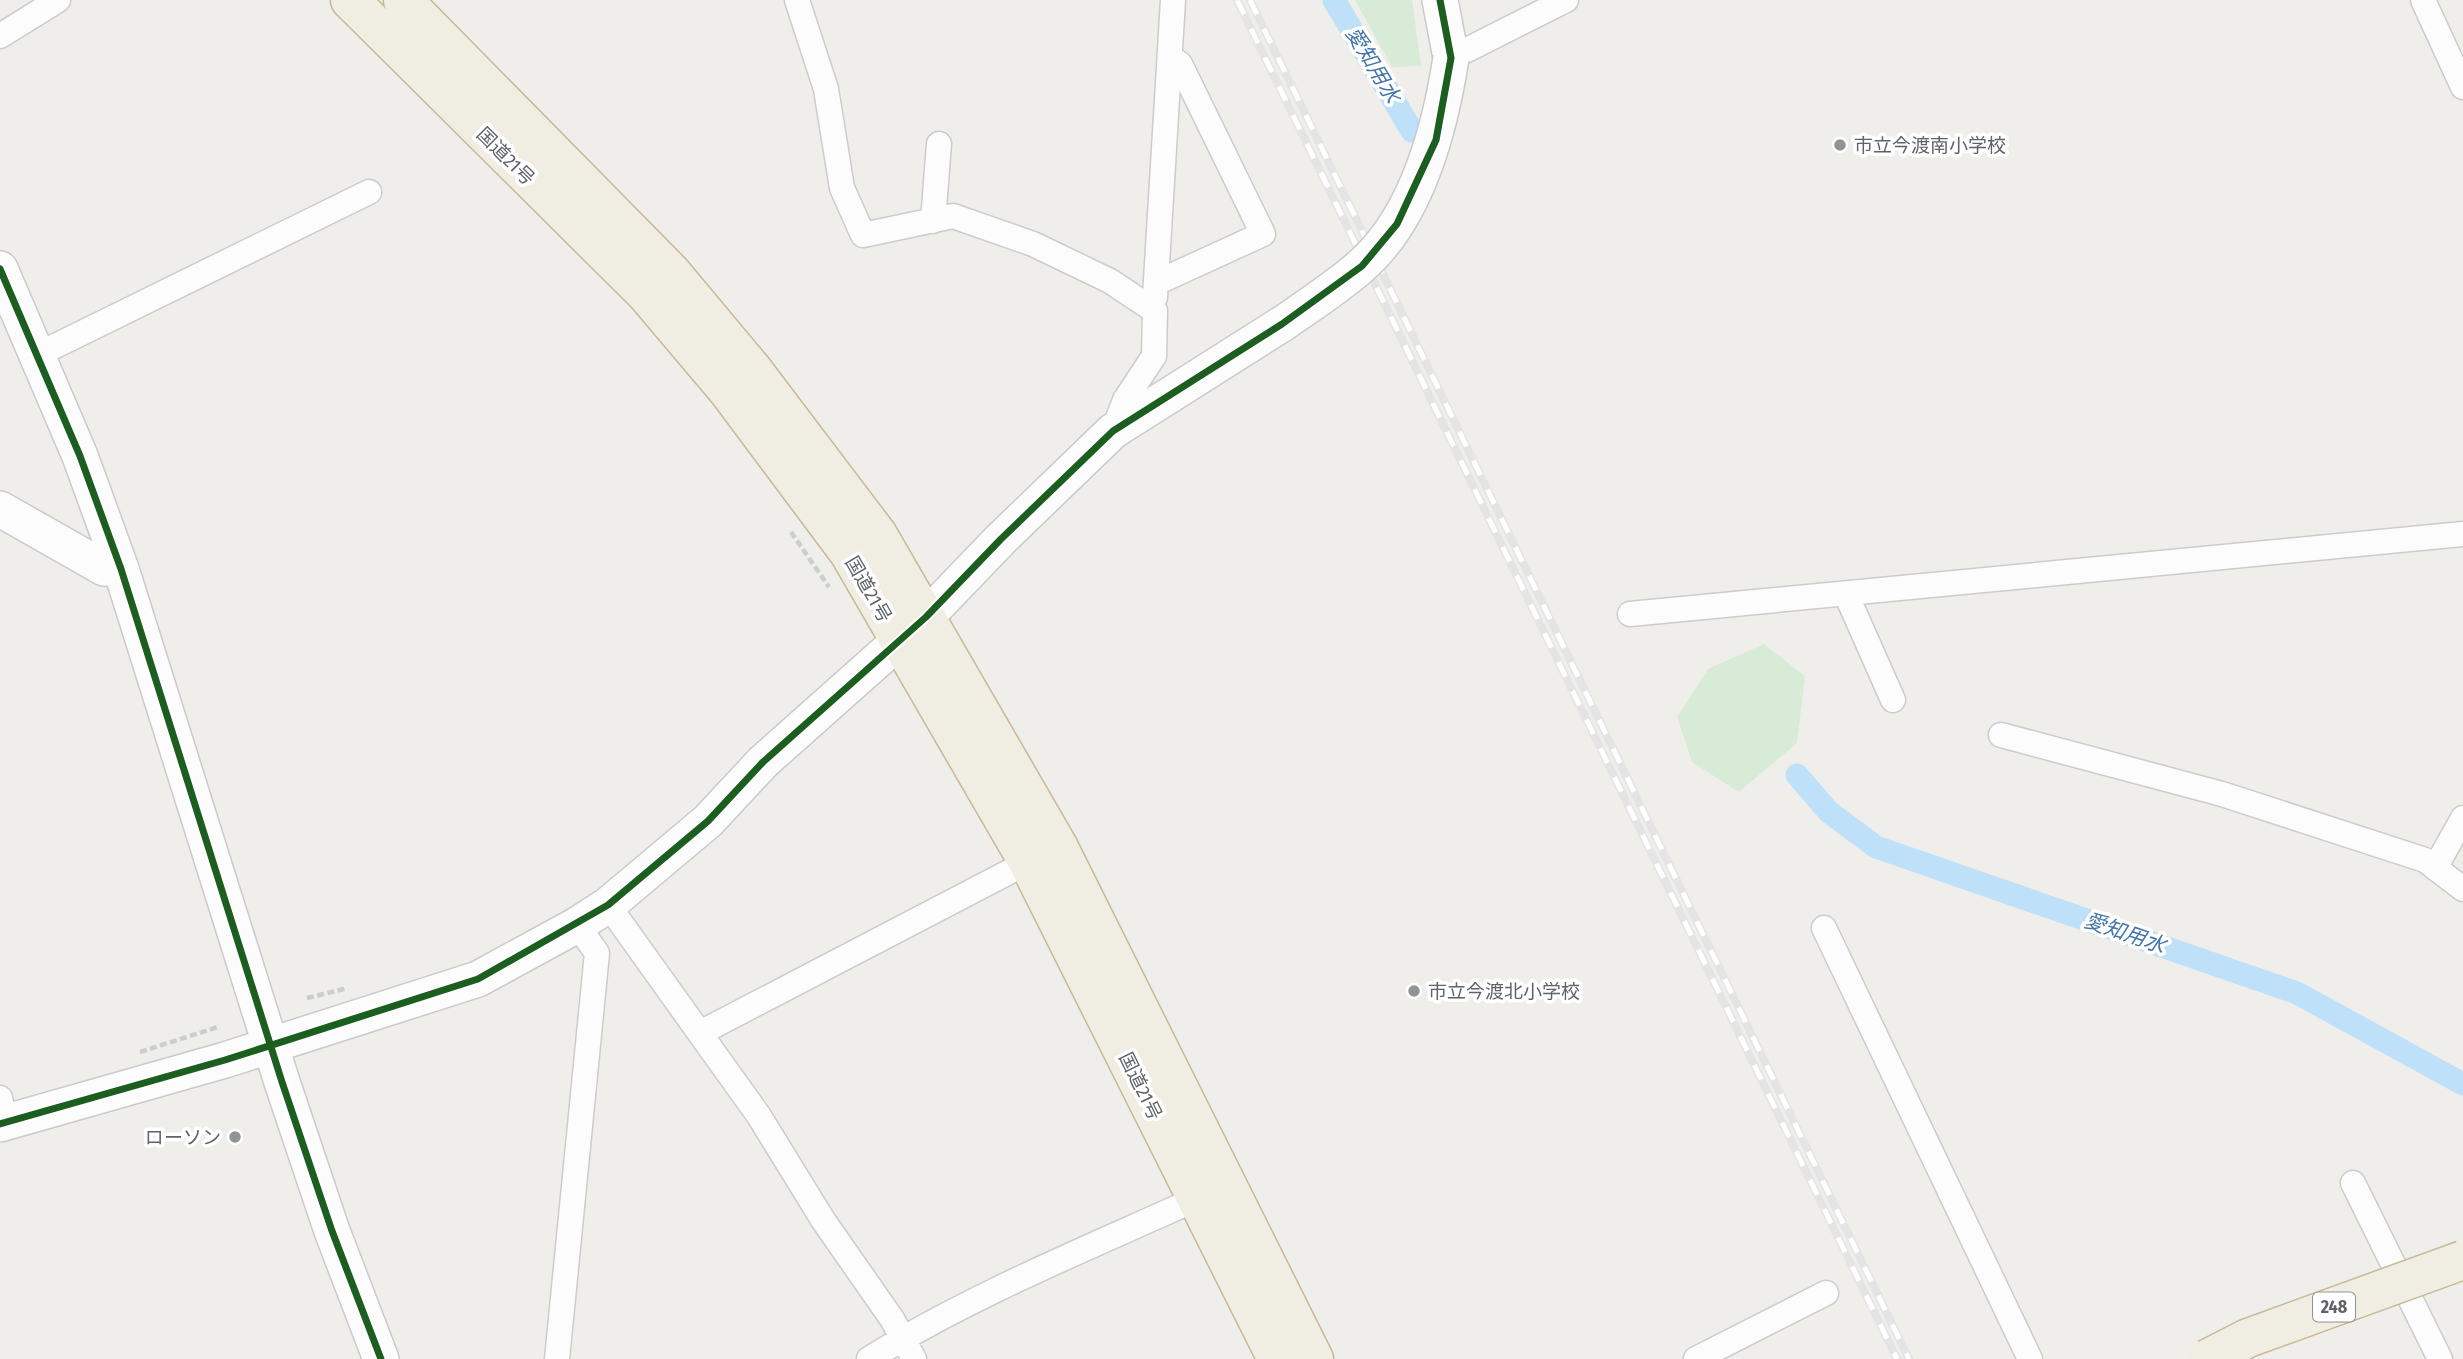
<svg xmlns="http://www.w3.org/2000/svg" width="2463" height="1359" viewBox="0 0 2463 1359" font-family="'Fira Sans Condensed','Noto Sans JP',sans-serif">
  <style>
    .green { fill: #d8ebd6 }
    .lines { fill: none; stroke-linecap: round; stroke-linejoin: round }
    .canal { stroke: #bfe0f9; stroke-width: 23 }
    .street-casing { stroke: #cbcccc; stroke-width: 27 }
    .secondary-casing { stroke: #cacacb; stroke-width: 38 }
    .highway-casing { stroke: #c8b996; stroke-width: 41 }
    .path { stroke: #cacfcc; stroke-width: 4.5; stroke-dasharray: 7 3.5; stroke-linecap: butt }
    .street { stroke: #fdfcfc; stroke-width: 24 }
    .secondary { stroke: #fdfcfc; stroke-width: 35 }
    .highway { stroke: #f0ede3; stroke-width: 38 }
    .rail-casing { stroke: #e4e4e4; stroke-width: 8 }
    .rail { stroke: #fff; stroke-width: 5; stroke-dasharray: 16; stroke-linecap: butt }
    .secondary-bridge-casing { stroke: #cacacb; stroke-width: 38; stroke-linecap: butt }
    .highway-bridge-casing { stroke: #c8b996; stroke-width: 41; stroke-linecap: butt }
    .secondary-bridge { stroke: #fdfcfc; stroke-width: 35 }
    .highway-bridge { stroke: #f0ede3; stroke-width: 38 }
    .cycleway-casing { stroke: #fff; stroke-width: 11 }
    .cycleway { stroke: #1b5e20; stroke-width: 7 }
    .poi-dot { fill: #919496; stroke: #fff; stroke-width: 2.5 }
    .labels { text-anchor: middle; stroke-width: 7; stroke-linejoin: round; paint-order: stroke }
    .shield { fill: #fff; stroke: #8f9295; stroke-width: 2 }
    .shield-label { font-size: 18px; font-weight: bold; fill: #5f6368 }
    .poi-label { font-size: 19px; fill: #5f6368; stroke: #fff; text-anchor: start }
    .street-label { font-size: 19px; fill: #5f6368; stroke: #fff }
    .water-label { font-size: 21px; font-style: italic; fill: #4174aa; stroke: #fff }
  </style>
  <rect width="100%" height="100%" fill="#efeeea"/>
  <path class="green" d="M1355,0h57l9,66 -29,1z
    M1764,644l41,32 -8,67 -58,49 -47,-30 -15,-45 31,-48z"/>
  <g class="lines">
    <path class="canal" d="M1334,0l78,131
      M1797,775l32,37 47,35 421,146 166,91"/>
    <g class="street-casing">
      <path id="street" d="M797,0l29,89 16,99 21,47 90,-19 80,28 77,37 45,30 -1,45 -29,44 -12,31
        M2423,0l40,87
        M0,36l58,-36
        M1451,58l115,-58
        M933,221l6,-77
        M1156,283l107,-49 -83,-170 -10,-7
        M1155,297l18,-297
        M39,354l330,-162
        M1846,594l47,106
        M1630,614l833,-80
        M2001,735l221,59 203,66 38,29
        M2435,868l28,-50
        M608,905l151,211 64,104 69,99 22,40
        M1824,928l206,431
        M700,1033l328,-171
        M0,1098l5,24
        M2353,1183l87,176
        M557,1359l40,-406 -20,-28
        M869,1359c103,-64 217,-110 327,-160
        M1696,1359l130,-66"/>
    </g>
    <g class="secondary-casing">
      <path id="secondary" d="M1440,0l11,58
        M0,269l80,187 41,113 161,513 50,149 49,128
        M0,509l104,59 17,1
        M0,1124l225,-64 253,-81 99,-54 31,-20 100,-84 55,-59 163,-145 75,-78 112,-108 169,-107"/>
    </g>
    <g class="highway-casing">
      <path id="highway" d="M350,0l296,294 82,97 121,162 179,309 249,497
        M403,0l268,272 82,98 125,165 180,311 256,513"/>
    </g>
    <path class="path" d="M791,532l38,55
      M307,998l41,-10
      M140,1052l78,-25"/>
    <use href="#street" class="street"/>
    <use href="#secondary" class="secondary"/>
    <use href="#highway" class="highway"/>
    <g class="rail-casing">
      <path id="rail" d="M1237,0l660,1359
        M1250,0l659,1359"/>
    </g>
    <use href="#rail" class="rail"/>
    <g class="secondary-bridge-casing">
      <path id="secondary-bridge" d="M1282,324c26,-18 54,-36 78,-57 56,-48 80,-138 91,-209"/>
    </g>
    <g class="highway-bridge-casing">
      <path id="highway-bridge" d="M2207,1359l41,-21 215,-78"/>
    </g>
    <use href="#secondary-bridge" class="secondary-bridge"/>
    <use href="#highway-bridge" class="highway-bridge"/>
    <g class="cycleway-casing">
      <path id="cycleway" d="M0,269l80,187 41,113 161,513 50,149 49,128
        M0,1124l225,-64 253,-81 130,-74 100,-84 55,-59 163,-145 75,-78 112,-108 169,-107 80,-58 35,-42 39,-84 15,-82 -11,-58"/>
    </g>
    <use href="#cycleway" class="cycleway"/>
  </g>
  <g class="poi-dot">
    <circle cx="1840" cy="145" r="7"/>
    <circle cx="1414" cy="991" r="7"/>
    <circle cx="235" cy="1137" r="7"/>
  </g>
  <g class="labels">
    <rect class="shield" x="2313" y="1292.5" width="42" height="29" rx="5"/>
    <g class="shield-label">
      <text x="2334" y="1313">248</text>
    </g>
    <g class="poi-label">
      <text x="1854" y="152">市立今渡南小学校</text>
      <text x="1428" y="998">市立今渡北小学校</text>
      <text x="221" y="1144" text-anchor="end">ローソン</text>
    </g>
    <g class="street-label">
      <text transform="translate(506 156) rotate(45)" y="7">国道21号</text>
      <text transform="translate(869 589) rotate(60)" y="7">国道21号</text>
      <text transform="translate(1141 1086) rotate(64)" y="7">国道21号</text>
    </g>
    <g class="water-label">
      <text transform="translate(1373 65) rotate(59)" y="7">愛知用水</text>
      <text transform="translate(2125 933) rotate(19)" y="7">愛知用水</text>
    </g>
  </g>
</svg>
